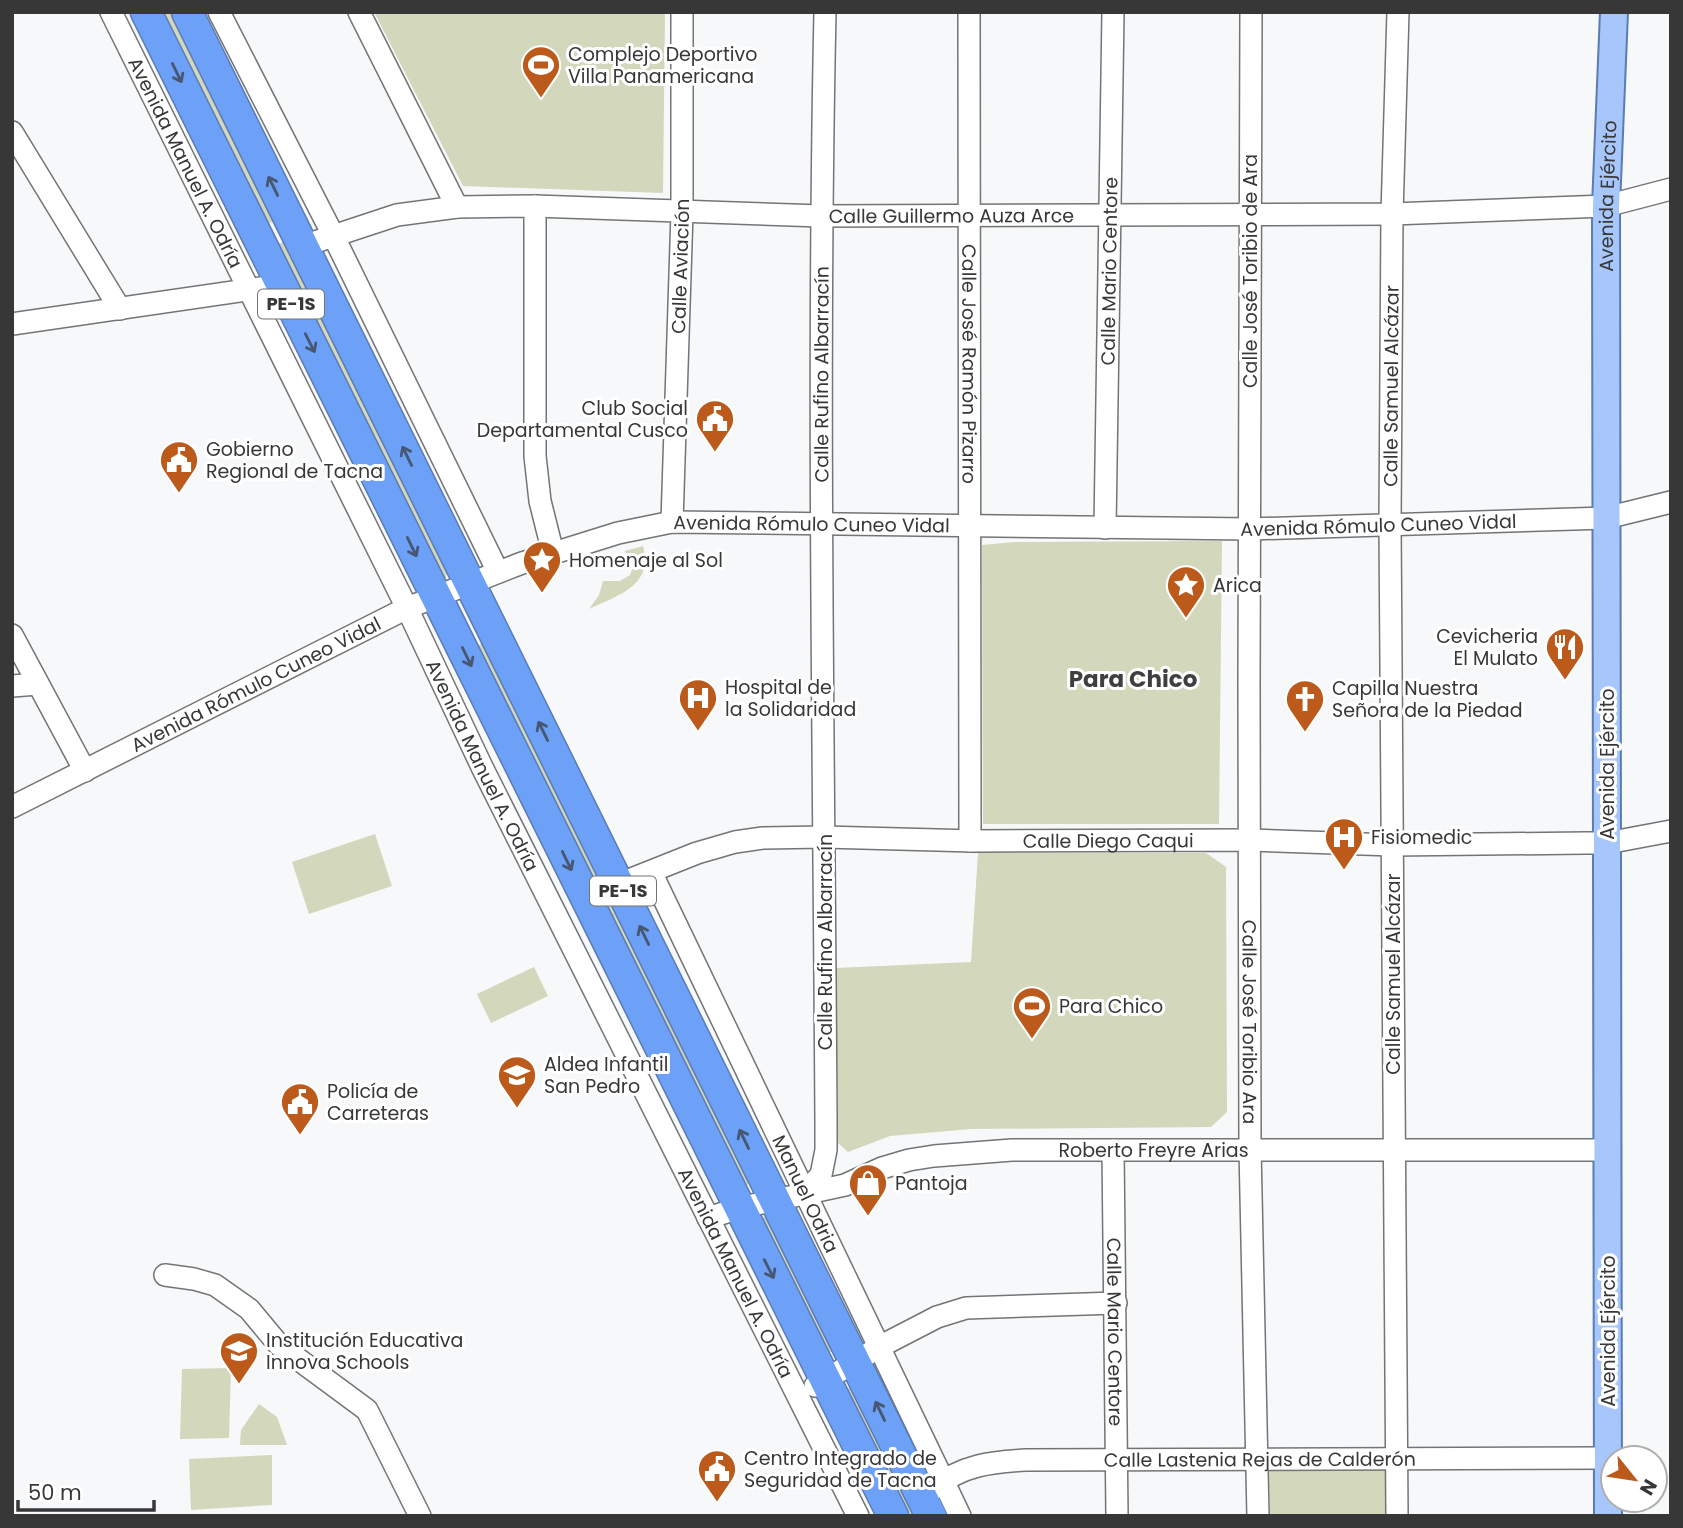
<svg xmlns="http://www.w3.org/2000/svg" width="1683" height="1528" viewBox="0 0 1683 1528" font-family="Poppins,sans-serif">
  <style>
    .green { fill: #d3d7bb }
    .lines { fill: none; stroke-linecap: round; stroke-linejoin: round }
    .minor-casing { stroke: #737475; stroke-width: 24 }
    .major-casing { stroke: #5a7bb4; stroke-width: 30 }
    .highway-casing { stroke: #5a7bb4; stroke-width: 33 }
    .minor { stroke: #fff; stroke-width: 21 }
    .major { stroke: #a7c6fa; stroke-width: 26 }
    .highway { stroke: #6da0f7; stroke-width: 30 }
    .oneway { stroke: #475671 }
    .labels { text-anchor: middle; stroke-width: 6; stroke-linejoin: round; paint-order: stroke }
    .shield { fill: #fff; stroke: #737374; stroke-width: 2 }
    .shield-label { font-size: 18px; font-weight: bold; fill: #373738 }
    .poi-label { font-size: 19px; fill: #373738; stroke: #fff; text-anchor: start }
    .street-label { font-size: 19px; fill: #373738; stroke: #fff }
    .quarter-label { font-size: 23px; font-weight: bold; fill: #3e3f40; stroke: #fff }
  </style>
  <rect width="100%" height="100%" fill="#f7f8f9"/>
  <path class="green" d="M156,12h20l97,200v10l-8,2z
    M374,12h291l-2,181 -200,-7z
    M283,242l5,3 159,327 -1,5 -7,2 -163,-329 2,-6z
    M1222,541l-3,283h-236l-1,-279 32,-3z
    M643,546c11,40 -25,49 -54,63l10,-14 4,-14h17l10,-6 3,-8 -8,-16z
    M488,641l263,542 -9,4 -268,-533 6,-10z
    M375,834l17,52 -83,28 -17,-52z
    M978,853h228l20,14 1,245 -16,15 -240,2 -81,7 -42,16 -10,-9 -2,-175 135,-6z
    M534,967l14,29 -57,27 -14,-29z
    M765,1216l5,1 63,134 -9,4 -67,-132z
    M231,1368l-2,70 -49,1 2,-70z
    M850,1387l5,2 65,127h-19l-61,-122z
    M259,1404l18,13 10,28h-47l1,-15z
    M272,1455v50l-81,5 -2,-51z
    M1387,1467l2,49h-119l-1,-46z"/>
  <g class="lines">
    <g class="minor-casing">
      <g id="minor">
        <path id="s1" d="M111,12l296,596 75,159 376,749"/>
        <path d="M219,12l114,223 165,337"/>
        <path d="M359,12l98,195"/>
        <path id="s2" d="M969,12l1,829"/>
        <path id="s3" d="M1251,12l-2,673 1,464 8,367"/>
        <path d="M12,132l108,177"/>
        <path d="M535,206v250l5,45 13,52"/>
        <path id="s4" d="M303,246l94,-31 60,-8 78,-1 286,10 571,-2 214,-8 65,-17"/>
        <path d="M12,324l269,-39"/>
        <path id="s5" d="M672,522l10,-309v-201"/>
        <path id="s6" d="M1105,528l8,-516"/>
        <path d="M12,635l73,136"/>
        <path d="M12,686l26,-2"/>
        <path id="s7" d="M12,807l395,-199 115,-45 96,-30 54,-11 578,7 356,-11 65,-16"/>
        <path id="s8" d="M651,872c103,215 207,429 309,644"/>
        <path id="s9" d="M619,884l78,-31 38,-11 28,-4 61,-1 150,4 276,-1 142,5 194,-2h21l64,-12"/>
        <path id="s10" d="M1113,1150l4,366"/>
        <path id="s11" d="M804,1193l17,-18 5,-25v-26c-2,-371 -9,-741 -1,-1112"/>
        <path id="s12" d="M708,1218l31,-10 106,-23 37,-17 27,-8 25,-4 78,-6h595"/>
        <path d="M165,1275l29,4 21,6 34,24 30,36 88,65 53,106"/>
        <path d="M815,1386l66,-40 56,-29 29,-9 150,-5"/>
        <path id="s13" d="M935,1488c26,-23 57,-26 91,-28l582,-2"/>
        <path id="s14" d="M1397,1516l-7,-992 2,-310 6,-202"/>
      </g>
    </g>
    <g class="major-casing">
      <g id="major">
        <path id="s15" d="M1608,1516l-2,-1310 8,-194"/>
      </g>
    </g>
    <g class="highway-casing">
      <path id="highway" d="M146,12l747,1504
        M187,12l744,1504"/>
    </g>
    <use href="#minor" class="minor"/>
    <use href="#major" class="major"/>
    <use href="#highway" class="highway"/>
  </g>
  <defs><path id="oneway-shaft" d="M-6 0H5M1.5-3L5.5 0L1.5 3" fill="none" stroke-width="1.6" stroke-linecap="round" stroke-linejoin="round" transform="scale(1.75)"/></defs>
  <g class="oneway">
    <use href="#oneway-shaft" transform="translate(177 73) rotate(64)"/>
    <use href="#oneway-shaft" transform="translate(273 186) rotate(-116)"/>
    <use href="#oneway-shaft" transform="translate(310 343) rotate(63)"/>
    <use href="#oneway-shaft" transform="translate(407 456) rotate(-116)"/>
    <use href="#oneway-shaft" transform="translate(412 547) rotate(64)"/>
    <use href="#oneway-shaft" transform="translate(467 657) rotate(64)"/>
    <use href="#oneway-shaft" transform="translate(543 731) rotate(-116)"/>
    <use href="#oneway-shaft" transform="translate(567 861) rotate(64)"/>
    <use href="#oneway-shaft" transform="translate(644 935) rotate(-116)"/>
    <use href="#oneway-shaft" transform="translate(744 1139) rotate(-116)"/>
    <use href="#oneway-shaft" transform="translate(769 1269) rotate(63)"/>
    <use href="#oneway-shaft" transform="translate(880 1411) rotate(-116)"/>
  </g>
  <defs>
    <g id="stadium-pin" transform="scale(2.0125)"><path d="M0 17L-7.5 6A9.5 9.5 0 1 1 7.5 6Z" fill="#bb5a1b" stroke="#fff"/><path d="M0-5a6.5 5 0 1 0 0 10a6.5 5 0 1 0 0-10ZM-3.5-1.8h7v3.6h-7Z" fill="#fff"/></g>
    <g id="civic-pin" transform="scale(2.0125)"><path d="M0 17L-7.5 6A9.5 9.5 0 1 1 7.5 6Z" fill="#bb5a1b" stroke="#fff"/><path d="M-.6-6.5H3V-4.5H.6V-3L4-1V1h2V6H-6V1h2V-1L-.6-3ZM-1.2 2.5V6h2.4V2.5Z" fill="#fff"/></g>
    <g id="sight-pin" transform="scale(2.0125)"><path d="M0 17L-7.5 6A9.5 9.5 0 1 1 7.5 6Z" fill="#bb5a1b" stroke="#fff"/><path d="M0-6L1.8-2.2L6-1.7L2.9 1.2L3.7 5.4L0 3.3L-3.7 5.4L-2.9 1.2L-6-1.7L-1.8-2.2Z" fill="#fff"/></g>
    <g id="restaurant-pin" transform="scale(2.0125)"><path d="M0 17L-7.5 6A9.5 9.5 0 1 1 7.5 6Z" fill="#bb5a1b" stroke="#fff"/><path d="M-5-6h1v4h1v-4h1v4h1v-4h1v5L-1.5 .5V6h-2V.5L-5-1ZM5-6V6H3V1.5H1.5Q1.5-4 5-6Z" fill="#fff"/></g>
    <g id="hospital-pin" transform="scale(2.0125)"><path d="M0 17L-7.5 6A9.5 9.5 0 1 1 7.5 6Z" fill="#bb5a1b" stroke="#fff"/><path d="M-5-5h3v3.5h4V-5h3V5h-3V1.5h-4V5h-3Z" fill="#fff"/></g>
    <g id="church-pin" transform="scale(2.0125)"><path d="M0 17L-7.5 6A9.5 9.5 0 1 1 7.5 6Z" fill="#bb5a1b" stroke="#fff"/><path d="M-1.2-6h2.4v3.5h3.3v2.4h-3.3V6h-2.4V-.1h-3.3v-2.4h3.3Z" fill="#fff"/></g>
    <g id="school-pin" transform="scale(2.0125)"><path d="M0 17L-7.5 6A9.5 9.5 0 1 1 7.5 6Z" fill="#bb5a1b" stroke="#fff"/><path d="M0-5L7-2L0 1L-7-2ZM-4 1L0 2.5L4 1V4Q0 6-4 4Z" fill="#fff"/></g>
    <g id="shop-pin" transform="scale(2.0125)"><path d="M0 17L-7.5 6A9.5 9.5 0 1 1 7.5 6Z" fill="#bb5a1b" stroke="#fff"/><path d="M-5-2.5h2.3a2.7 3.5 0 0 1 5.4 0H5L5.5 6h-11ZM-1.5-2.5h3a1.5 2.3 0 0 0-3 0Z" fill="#fff"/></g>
  </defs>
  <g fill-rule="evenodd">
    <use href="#stadium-pin" x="541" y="65"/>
    <use href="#civic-pin" x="715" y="419"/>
    <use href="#civic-pin" x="179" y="460"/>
    <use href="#sight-pin" x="542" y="560"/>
    <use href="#sight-pin" x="1186" y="585"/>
    <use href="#restaurant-pin" x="1565" y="647"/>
    <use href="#hospital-pin" x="698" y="698"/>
    <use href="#church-pin" x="1305" y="699"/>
    <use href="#hospital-pin" x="1344" y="837"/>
    <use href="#stadium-pin" x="1032" y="1006"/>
    <use href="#school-pin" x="517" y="1075"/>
    <use href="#civic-pin" x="300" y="1102"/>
    <use href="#shop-pin" x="868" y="1183"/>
    <use href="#school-pin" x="239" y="1351"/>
    <use href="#civic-pin" x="717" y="1469"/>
  </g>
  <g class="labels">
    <g class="shield">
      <rect x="258" y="289.5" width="66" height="29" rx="5"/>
      <rect x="590" y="876.5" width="66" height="29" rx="5"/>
    </g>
    <g class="shield-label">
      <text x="291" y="310">PE-1S</text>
      <text x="623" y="897">PE-1S</text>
    </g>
    <g class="poi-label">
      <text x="568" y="61">Complejo Deportivo<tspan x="568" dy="22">Villa Panamericana</tspan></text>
      <text x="688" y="415" text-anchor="end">Club Social<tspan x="688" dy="22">Departamental Cusco</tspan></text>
      <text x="206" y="456">Gobierno<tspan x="206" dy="22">Regional de Tacna</tspan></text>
      <text x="569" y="567">Homenaje al Sol</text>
      <text x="1213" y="592">Arica</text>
      <text x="1538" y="643" text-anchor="end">Cevicheria<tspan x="1538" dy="22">El Mulato</tspan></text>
      <text x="725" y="694">Hospital de<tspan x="725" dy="22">la Solidaridad</tspan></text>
      <text x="1332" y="695">Capilla Nuestra<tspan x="1332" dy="22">Señora de la Piedad</tspan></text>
      <text x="1371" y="844">Fisiomedic</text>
      <text x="1059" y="1013">Para Chico</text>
      <text x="544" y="1071">Aldea Infantil<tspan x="544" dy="22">San Pedro</tspan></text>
      <text x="327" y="1098">Policía de<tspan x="327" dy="22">Carreteras</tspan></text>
      <text x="895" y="1190">Pantoja</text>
      <text x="266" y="1347">Institución Educativa<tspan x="266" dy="22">Innova Schools</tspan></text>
      <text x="744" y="1465">Centro Integrado de<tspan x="744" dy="22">Seguridad de Tacna</tspan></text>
    </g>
    <g class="street-label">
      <text dy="7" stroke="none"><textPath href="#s1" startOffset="168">Avenida Manuel A. Odría</textPath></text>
      <text dy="7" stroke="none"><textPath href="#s15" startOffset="1320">Avenida Ejército</textPath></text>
      <text dy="7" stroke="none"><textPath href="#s4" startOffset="654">Calle Guillermo Auza Arce</textPath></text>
      <text dy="7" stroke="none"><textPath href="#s5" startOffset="256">Calle Aviación</textPath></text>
      <text dy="7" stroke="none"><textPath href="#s6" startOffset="257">Calle Mario Centore</textPath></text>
      <text transform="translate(1250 271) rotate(-90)" y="7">Calle José Toribio de Ara</text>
      <text dy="7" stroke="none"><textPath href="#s2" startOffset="352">Calle José Ramón Pizarro</textPath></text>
      <text dy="7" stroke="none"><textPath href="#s11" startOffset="826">Calle Rufino Albarracín</textPath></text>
      <text dy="7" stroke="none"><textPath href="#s14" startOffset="1130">Calle Samuel Alcázar</textPath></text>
      <text dy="7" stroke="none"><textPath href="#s7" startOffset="861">Avenida Rómulo Cuneo Vidal</textPath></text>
      <text dy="7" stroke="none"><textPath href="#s7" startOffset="1428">Avenida Rómulo Cuneo Vidal</textPath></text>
      <text dy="7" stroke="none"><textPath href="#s7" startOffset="273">Avenida Rómulo Cuneo Vidal</textPath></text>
      <text transform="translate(1607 764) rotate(-90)" y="7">Avenida Ejército</text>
      <text dy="7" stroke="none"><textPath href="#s1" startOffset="840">Avenida Manuel A. Odría</textPath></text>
      <text dy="7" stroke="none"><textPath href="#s9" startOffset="497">Calle Diego Caqui</textPath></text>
      <text transform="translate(825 942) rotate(-90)" y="7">Calle Rufino Albarracín</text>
      <text transform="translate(1393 974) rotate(-90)" y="7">Calle Samuel Alcázar</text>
      <text dy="7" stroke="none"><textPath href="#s3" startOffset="1010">Calle José Toribio Ara</textPath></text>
      <text dy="7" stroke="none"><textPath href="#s12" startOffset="455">Roberto Freyre Arias</textPath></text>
      <text dy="7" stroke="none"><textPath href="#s8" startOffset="357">Manuel Odria</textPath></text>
      <text dy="7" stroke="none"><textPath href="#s1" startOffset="1407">Avenida Manuel A. Odría</textPath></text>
      <text transform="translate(1608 1331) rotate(-90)" y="7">Avenida Ejército</text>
      <text dy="7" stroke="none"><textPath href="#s10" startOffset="182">Calle Mario Centore</textPath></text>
      <text dy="7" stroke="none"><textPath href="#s13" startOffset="331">Calle Lastenia Rejas de Calderón</textPath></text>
    </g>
    <g class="quarter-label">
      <text x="1133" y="687">Para Chico</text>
    </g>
  </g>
  <rect width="1683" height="1528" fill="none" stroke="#373738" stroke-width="28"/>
  <g transform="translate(1634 1479) rotate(120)"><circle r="33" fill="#ffffff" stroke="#afafaf" stroke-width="2"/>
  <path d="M0-5L12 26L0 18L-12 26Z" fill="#bb5a1b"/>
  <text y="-10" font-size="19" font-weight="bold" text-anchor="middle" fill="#373738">N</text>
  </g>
  <path d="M18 1500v10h136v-10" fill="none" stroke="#373738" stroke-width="3.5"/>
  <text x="28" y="1500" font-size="21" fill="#373738" stroke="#ffffff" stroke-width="5" paint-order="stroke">50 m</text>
</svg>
